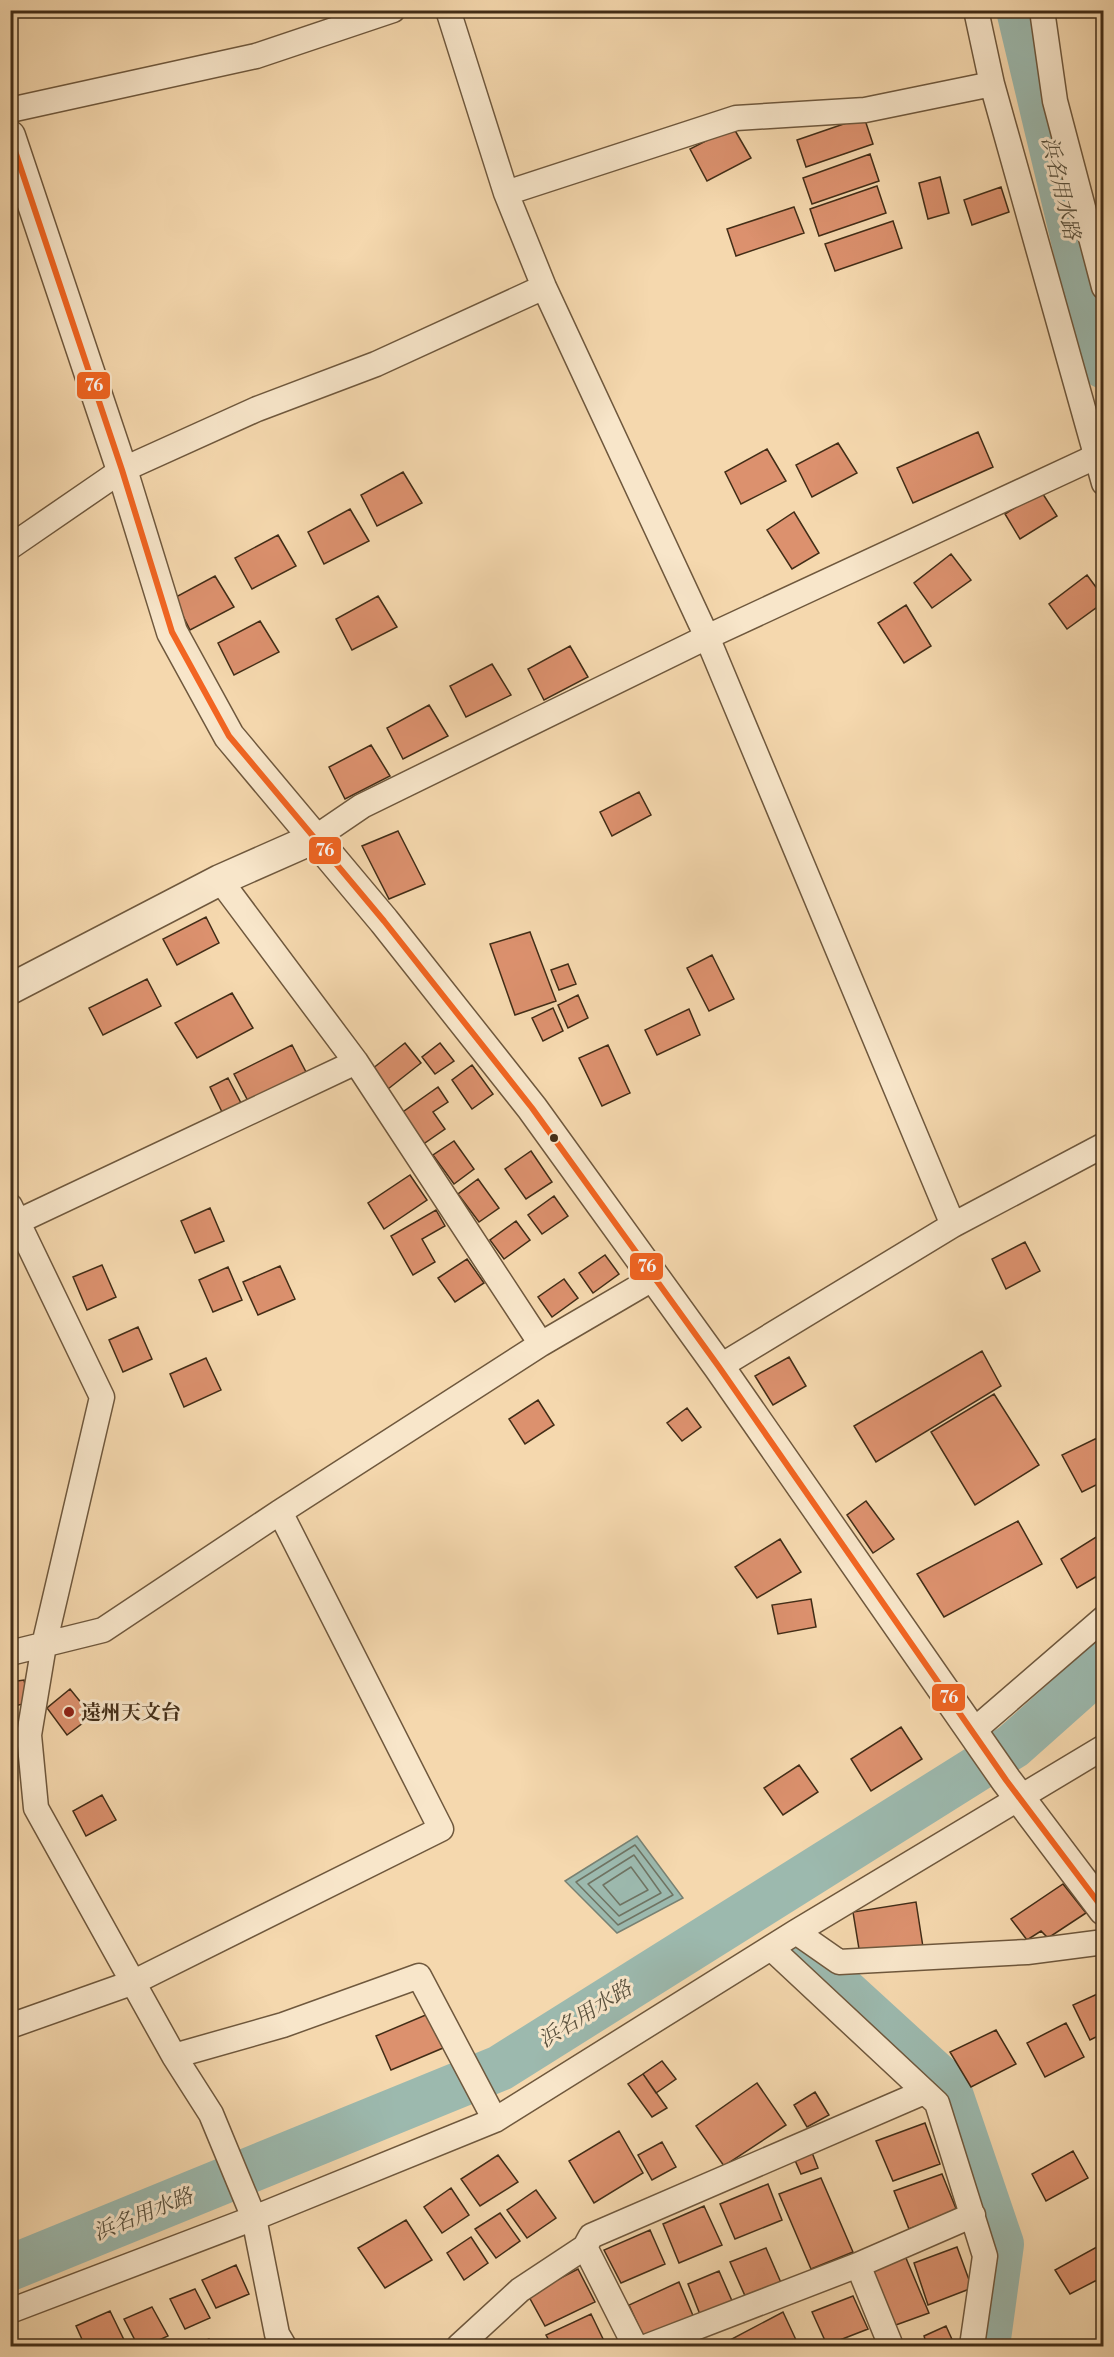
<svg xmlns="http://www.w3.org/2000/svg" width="1114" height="2357" viewBox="0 0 1114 2357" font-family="'Libre Bodoni','Noto Serif JP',serif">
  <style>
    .water { fill: #9cb9ae; stroke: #788172; stroke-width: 1.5 }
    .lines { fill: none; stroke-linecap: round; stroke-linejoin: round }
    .shore { stroke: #6f7362; stroke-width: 1.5 }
    .river { stroke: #9cb9ae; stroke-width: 46 }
    .building { fill: #dc916e; stroke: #422d17; stroke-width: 1.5 }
    .minor-casing { stroke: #6f583d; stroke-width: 27 }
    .tertiary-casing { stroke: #6f583d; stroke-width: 33 }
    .minor { stroke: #f8e6ca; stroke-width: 24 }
    .tertiary { stroke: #f8e6ca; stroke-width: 30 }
    .bus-1-casing { stroke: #f8e6ca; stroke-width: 10 }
    .bus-1 { stroke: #f26522; stroke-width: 6 }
    .bus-dot { fill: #422d17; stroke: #f8e6ca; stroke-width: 2 }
    .poi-dot { fill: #8f2418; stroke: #f8e6ca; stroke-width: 2 }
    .labels { text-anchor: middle; stroke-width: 6; stroke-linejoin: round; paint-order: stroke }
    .poi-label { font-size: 20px; font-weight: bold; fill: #422d17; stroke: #f8e6ca; text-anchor: start }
    .water-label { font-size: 21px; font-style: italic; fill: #58503d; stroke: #f8e6ca }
    .line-badge { stroke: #f8e6ca; stroke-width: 2 }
    .badge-label { font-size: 16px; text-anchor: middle; font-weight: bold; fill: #fff }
  </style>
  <rect width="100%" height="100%" fill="#f5d8ae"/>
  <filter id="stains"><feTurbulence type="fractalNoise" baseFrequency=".00333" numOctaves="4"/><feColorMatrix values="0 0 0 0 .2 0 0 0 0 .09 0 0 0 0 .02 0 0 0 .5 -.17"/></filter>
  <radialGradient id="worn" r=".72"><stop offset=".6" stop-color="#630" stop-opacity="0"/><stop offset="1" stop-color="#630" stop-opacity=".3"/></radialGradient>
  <path class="water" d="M637,1836l46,62 -66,35 -52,-52z
    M989,2258l19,2 -12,86h-19z"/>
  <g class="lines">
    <path class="shore" d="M635,1845l38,50 -55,30 -42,-43z
      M634,1855l27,38 -42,23 -31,-32z
      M631,1867l17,23 -28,15 -17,-20z
      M990,2346l11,-78 -4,-3"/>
    <path class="river" d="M1019,10l85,356
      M796,1947l151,138 54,159 -14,102
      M10,2268l490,-200 513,-322 73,-65 18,-19"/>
  </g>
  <path class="building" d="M864,117l9,27 -67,23 -9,-27z
    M733,127l18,31 -44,23 -17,-32z
    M870,154l9,27 -67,23 -9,-26z
    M940,177l9,36 -21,6 -9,-36z
    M877,186l9,27 -67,23 -9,-27z
    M1001,187l8,25 -37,13 -8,-25z
    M794,207l10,26 -68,23 -9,-27z
    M893,221l9,27 -67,23 -10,-27z
    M978,432l15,35 -80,36 -16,-35z
    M838,443l19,30 -45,24 -16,-32z
    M767,449l19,32 -45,23 -16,-32z
    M403,472l19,31 -45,23 -16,-31z
    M1041,491l16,25 -37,23 -15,-25z
    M350,509l19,32 -45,23 -16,-32z
    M794,512l25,41 -27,16 -25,-39z
    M278,535l18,31 -44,23 -17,-31z
    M951,554l20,26 -39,28 -18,-25z
    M1087,575l17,23v4l-37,27 -18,-25z
    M215,576l19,31 -44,23 -16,-32z
    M378,596l19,31 -45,23 -16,-31z
    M906,605l25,41 -27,17 -26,-40z
    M260,621l19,31 -45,23 -16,-32z
    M570,646l18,31 -44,23 -16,-31z
    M492,664l19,31 -45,22 -16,-31z
    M429,705l19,31 -45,23 -16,-31z
    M371,745l19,31 -45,23 -16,-32z
    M639,792l12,23 -39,21 -12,-24z
    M398,831l27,53 -36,15 -27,-53z
    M206,917l13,26 -42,22 -14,-26z
    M530,932l26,69 -41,14 -25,-71z
    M712,955l22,44 -25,12 -22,-43z
    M568,964l8,20 -17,6 -8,-20z
    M147,979l14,27 -58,29 -14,-27z
    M232,993l21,35 -56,30 -22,-35z
    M578,995l10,23 -20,10 -10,-23z
    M553,1008l10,23 -20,10 -11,-23z
    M689,1009l11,26 -43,20 -12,-25z
    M405,1043l16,20 -33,26 -16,-20z
    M440,1043l14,18 -19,13 -13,-17z
    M292,1045l14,27 -58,29 -14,-27z
    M608,1045l22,48 -28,13 -23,-48z
    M472,1065l21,29 -21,15 -20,-29z
    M228,1078l14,27 -19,9 -13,-27z
    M438,1087l10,15 -15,10 12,17 -23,16 -22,-31z
    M454,1141l20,28 -20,15 -21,-29z
    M531,1151l21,31 -26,17 -21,-30z
    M410,1175l17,25 -43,29 -16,-26z
    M478,1179l21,29 -20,14 -21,-28z
    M554,1196l14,20 -26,18 -14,-19z
    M210,1208l14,33 -29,12 -14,-32z
    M436,1210l9,16 -23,13 13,23 -22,13 -22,-39z
    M516,1221l14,19 -26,19 -14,-19z
    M1025,1242l15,29 -34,18 -14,-30z
    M605,1255l14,19 -26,19 -14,-20z
    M467,1259l17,24 -29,19 -17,-24z
    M102,1265l14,32 -29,13 -14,-33z
    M280,1266l15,33 -37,16 -15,-33z
    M228,1267l14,33 -29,12 -14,-32z
    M564,1279l14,19 -26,19 -14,-20z
    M138,1327l14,32 -29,13 -14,-32z
    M982,1351l19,35 -125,76 -22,-36z
    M789,1357l17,29 -33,19 -18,-29z
    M206,1358l15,32 -37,17 -14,-33z
    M994,1394l45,71 -64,40 -44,-73z
    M538,1400l16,25 -29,19 -16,-25z
    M687,1408l14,19 -19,14 -15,-18z
    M1097,1438l7,11v32l-22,11 -20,-37z
    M866,1501l28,38 -21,14 -26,-38z
    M1018,1521l24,43 -98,53 -27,-43z
    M1104,1532v40l-27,16 -16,-29z
    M780,1539l21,33 -44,26 -22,-31z
    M811,1599l5,28 -38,7 -6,-29z
    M24,1680l5,23 -16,3 3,15 -6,1v-40z
    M70,1689l22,27 -25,19 -20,-27z
    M901,1727l21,32 -51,32 -20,-32z
    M799,1765l19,27 -35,23 -19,-27z
    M102,1795l14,25 -30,16 -13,-25z
    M1063,1884l23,29 -38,25 -7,-7 -14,9 -16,-21z
    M916,1902l7,45 -63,8 -7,-43z
    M1104,1991v42l-14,7 -17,-35z
    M428,2014l15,34 -52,22 -15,-34z
    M1066,2023l18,34 -39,20 -18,-34z
    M996,2030l20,34 -45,23 -21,-35z
    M662,2061l14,18 -20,14 -13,-19z
    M643,2074l24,34 -15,9 -24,-33z
    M757,2083l29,42 -62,41 -28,-40z
    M815,2092l14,23 -22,12 -13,-22z
    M925,2123l15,41 -47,17 -17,-40z
    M619,2131l24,42 -49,30 -25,-42z
    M662,2142l14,25 -24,13 -14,-25z
    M811,2150l7,18 -17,6 -7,-16z
    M1073,2151l15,27 -42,23 -14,-27z
    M498,2155l20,27 -38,24 -19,-27z
    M942,2174l15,37 -48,18 -15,-38z
    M821,2178l32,74 -42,17 -32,-75z
    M768,2184l14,36 -47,19 -15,-35z
    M451,2188l18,27 -27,18 -18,-26z
    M536,2190l20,28 -29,20 -20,-28z
    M704,2206l18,39 -43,18 -16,-39z
    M500,2213l20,28 -24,17 -21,-29z
    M406,2220l26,40 -47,28 -27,-40z
    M650,2230l15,34 -44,19 -17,-33z
    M471,2237l17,26 -24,17 -17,-27z
    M1104,2243v46l-7,-9 -27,14 -15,-24z
    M957,2247l15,41 -44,17 -14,-42z
    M766,2248l16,37 -36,13 -16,-36z
    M903,2251l26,62 -36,13 -25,-61z
    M236,2265l13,29 -33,14 -14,-28z
    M578,2269l17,33 -50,24 -17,-31z
    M719,2271l14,32 -32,14 -13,-33z
    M679,2282l15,36 -50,20 -15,-33z
    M195,2289l15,29 -25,11 -15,-30z
    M853,2296l15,33 -41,16 -15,-33z
    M152,2307l16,29 -22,10h-8l-14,-27z
    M110,2311l17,35h-42l-9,-20z
    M783,2312l14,30 -9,4h-57l-3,-5z
    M591,2314l15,31 -54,1 -6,-11z
    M946,2326l9,20h-28l-3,-10z
    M209,2339l4,7h-20z"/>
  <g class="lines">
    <g class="minor-casing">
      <path id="minor" d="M448,10l58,183 38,94 163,350 246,588
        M976,10l16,74 112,399
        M1042,10l13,91 49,186
        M10,110l246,-54 137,-46
        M506,193l230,-75 129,-8 127,-26
        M10,547l112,-77 135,-61 119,-45 168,-77
        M315,838l47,-32 345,-169 388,-180
        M220,880l136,182 185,282
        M10,1206l92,191 -58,248 -15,90 7,73 138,248 37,58 43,104 23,116 7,12
        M19,1221l337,-159
        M719,1367l234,-142 151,-80
        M10,1653l93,-23 177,-118 261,-168 113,-66
        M972,1732l132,-114
        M796,1932l43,30 188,-10 77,-10
        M771,1948l166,155 48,153 -13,90
        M10,2026l124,-44 307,-153 -161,-317
        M174,2056l109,-31 136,-49 76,144
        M858,2265l33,81
        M10,2311l244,-93 241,-98 301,-188 308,-185
        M459,2346l61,-56 65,-43
        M635,2346l-50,-99 6,-11 333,-144
        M648,2346l210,-81 115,-50"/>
    </g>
    <g class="tertiary-casing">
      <path id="tertiary" d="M10,136l112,334 50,162 57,104 155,185 148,187 187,259 287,413 98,130
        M1095,457l9,-3
        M10,989l210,-109 95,-42"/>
    </g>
    <use href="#minor" class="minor"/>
    <use href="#tertiary" class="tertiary"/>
    <g class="bus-1-casing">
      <path id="bus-1" d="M10,136l112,334 50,162 57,104 155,185 148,187 187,259 287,413 98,130"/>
    </g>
    <use href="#bus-1" class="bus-1"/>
  </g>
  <circle class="bus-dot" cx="554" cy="1138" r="5"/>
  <circle class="poi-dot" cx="69" cy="1712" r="6"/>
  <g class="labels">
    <g class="poi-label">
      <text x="81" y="1719">遠州天文台</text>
    </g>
    <g class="water-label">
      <text transform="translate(1061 188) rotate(77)" y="7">浜名用水路</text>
      <text transform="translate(585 2014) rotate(-32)" y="7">浜名用水路</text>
      <text transform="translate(143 2214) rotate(-22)" y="7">浜名用水路</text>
    </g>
  </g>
  <g class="line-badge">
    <rect x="76" y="371" width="35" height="29" rx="6" fill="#f26522"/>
    <rect x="308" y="836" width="34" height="29" rx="6" fill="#f26522"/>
    <rect x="629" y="1252" width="35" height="29" rx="6" fill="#f26522"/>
    <rect x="931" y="1683" width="35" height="29" rx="6" fill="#f26522"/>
  </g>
  <g class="badge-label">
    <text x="94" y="391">76</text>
    <text x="325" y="856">76</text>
    <text x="647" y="1272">76</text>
    <text x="949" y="1703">76</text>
  </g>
  <rect width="1114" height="2357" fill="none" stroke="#f5d8ae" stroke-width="36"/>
  <rect x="12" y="12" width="1090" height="2333" fill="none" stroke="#422d17" stroke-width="3"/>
  <rect x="18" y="18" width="1078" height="2321" fill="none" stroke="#422d17" stroke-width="1.5"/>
  <rect width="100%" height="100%" filter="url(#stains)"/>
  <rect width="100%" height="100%" fill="url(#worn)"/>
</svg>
